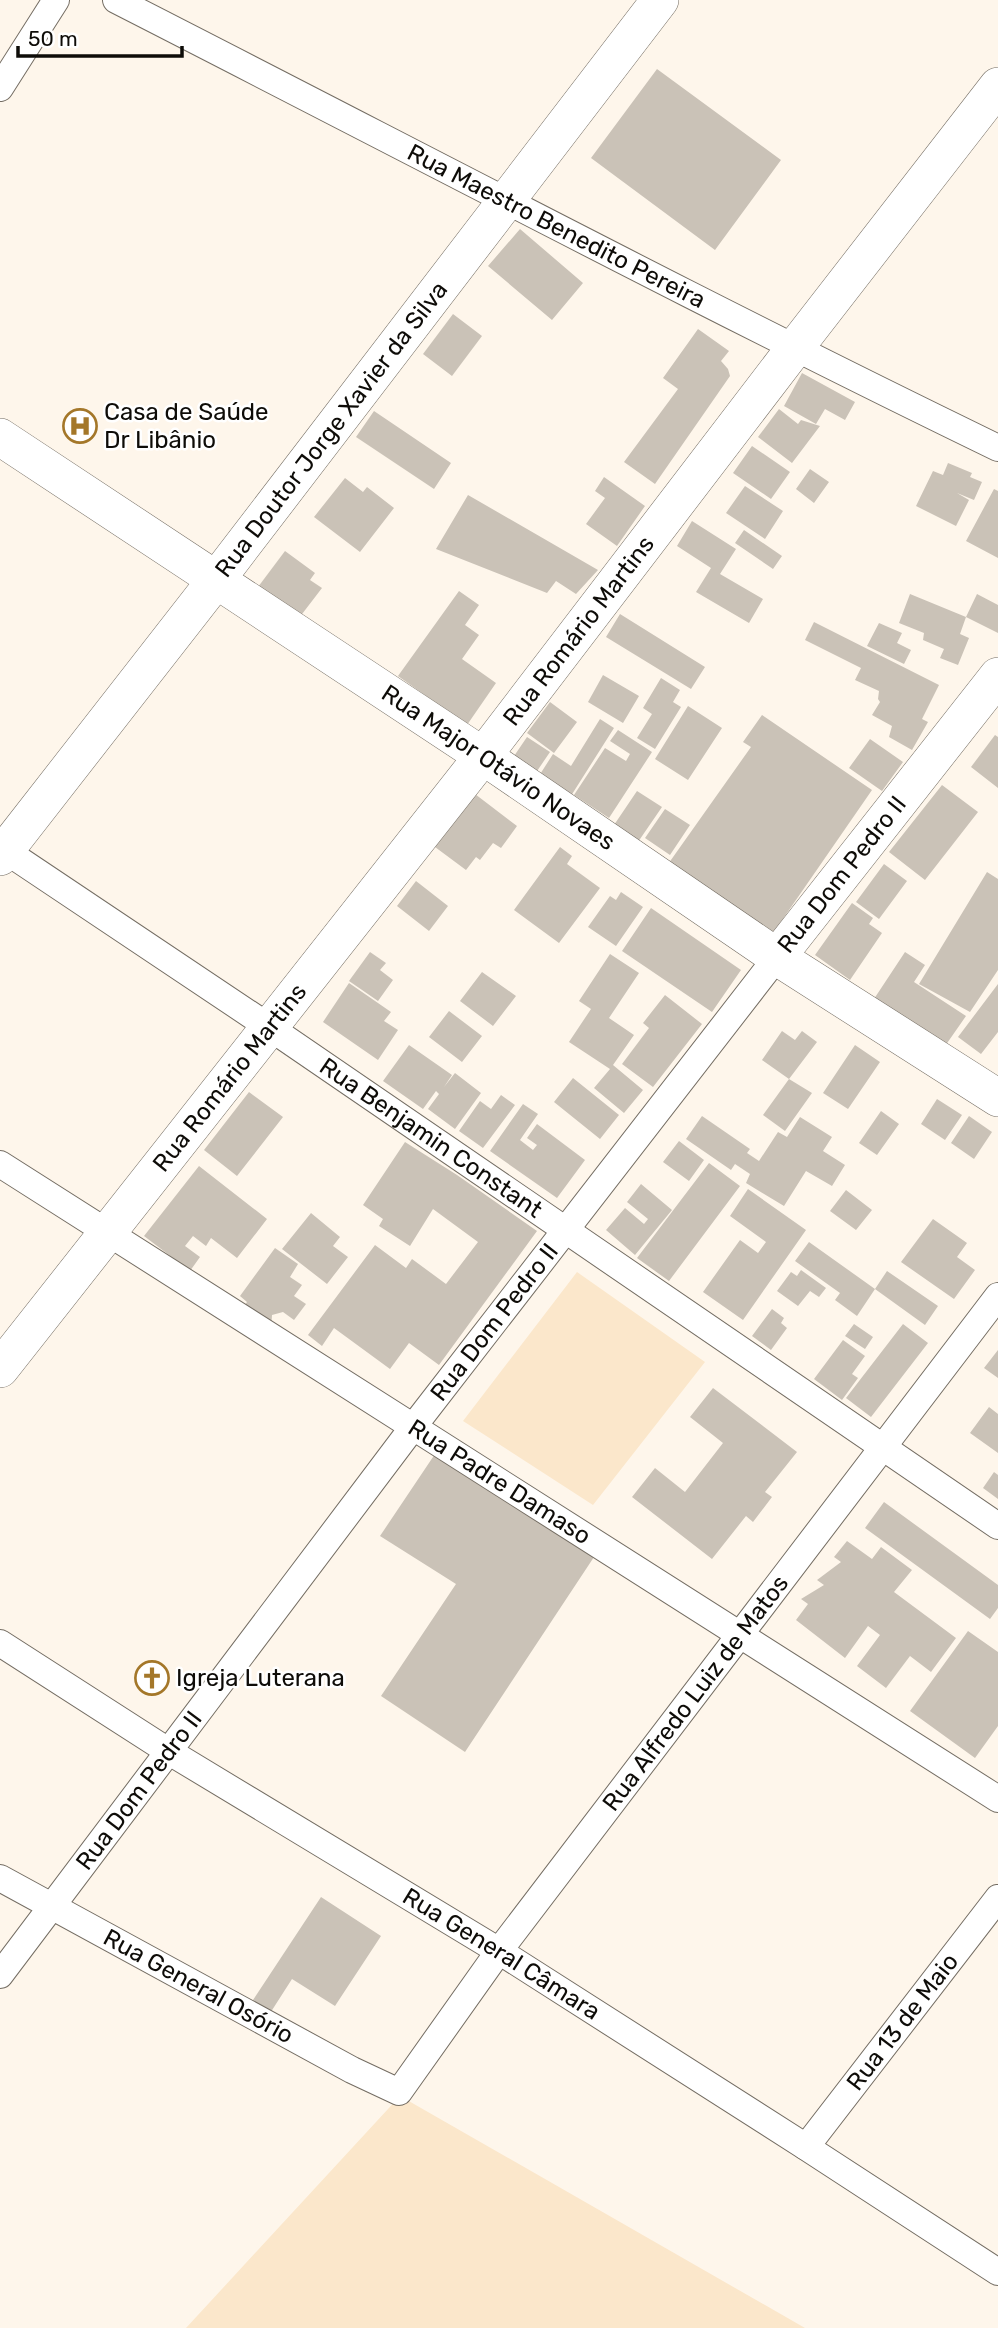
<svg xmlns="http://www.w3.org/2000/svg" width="998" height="2328" viewBox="0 0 998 2328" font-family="Rubik,sans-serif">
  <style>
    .green { fill: #fbe7cb }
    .building { fill: #cac2b7 }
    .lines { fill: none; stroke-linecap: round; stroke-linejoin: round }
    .street-casing { stroke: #746d63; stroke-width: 28 }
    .secondary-casing { stroke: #746d63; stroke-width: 38 }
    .street { stroke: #fff; stroke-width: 26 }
    .secondary { stroke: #fff; stroke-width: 37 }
    .labels { text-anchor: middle; stroke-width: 5; stroke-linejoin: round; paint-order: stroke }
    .street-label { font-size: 24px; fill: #0e0c08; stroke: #fff }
    .poi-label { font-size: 24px; fill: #0e0c08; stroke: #fff; text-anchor: start }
  </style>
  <rect width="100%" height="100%" fill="#fef6eb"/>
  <path class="green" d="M577,1272l128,90 -112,143 -130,-84z
    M400,2096l405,232h-619z"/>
  <path class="building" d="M657,69l124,91 -66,90 -124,-92z
    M520,229l63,54 -31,37 -64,-54z
    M453,314l29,22 -30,40 -29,-22z
    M698,329l31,22 -8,10 7,8 2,7 -75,108 -31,-22 54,-73 -15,-11z
    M802,373l53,29 -10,18 -20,-11 -9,15 -32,-18z
    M779,409l19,15 3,-4 19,6 -28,37 -34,-26z
    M374,411l77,52 -17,26 -78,-52z
    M752,446l38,26 -19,27 -38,-26z
    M948,463l24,10 -2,4 12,5 -8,18 -17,-7 12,7 -13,26 -40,-20 17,-35 10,4z
    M810,469l19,13 -15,21 -18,-14z
    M604,477l41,29 -28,40 -31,-22 19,-26 -10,-7z
    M345,478l18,14 4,-5 27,21 -34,44 -46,-35z
    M745,486l38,25 -18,28 -39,-26z
    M994,489l4,2v67l-32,-17z
    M468,495l130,75 -22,24 -20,-13 -9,12 -111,-44z
    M692,521l44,28 -16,25 43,25 -14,24 -53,-31 15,-24 -34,-22z
    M744,530l38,26 -9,13 -38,-26z
    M285,551l30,22 -5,7 12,8 -23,30 -41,-31z
    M459,591l20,14 -14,20 14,10 -17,24 34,24 -29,42 -69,-49z
    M910,594l56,23 -6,17 9,4 -11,27 -18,-7 4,-9 -21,-9 1,-7 -25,-10z
    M977,594l21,11v28l-32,-16z
    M620,614l85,53 -14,22 -85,-52z
    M814,622l125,63 -17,34 6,3 -16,28 -23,-13 3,-11 -20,-11 8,-13 -2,-3 1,-8 -24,-11 6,-12 -56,-28z
    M879,623l23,10 -5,10 14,7 -7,14 -37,-18z
    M603,675l36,21 -16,27 -35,-21z
    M661,678l19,12 -7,12 8,5 -26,42 -18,-11 15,-24 -9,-6z
    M550,702l27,20 -23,31 -27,-20z
    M688,706l34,22 -34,52 -33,-21z
    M762,715l110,75 -103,149 -103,-72 85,-120 -8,-5z
    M600,719l14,9 -45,71 -32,-20 16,-25 18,12z
    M618,730l34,22 -43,66 -35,-23 31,-47 21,13 4,-7 -20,-13z
    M995,735l3,2v51l-27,-21z
    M527,737l23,15 -17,25 -23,-15z
    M870,739l33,23 -21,29 -33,-23z
    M942,785l36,27 -53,68 -36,-28z
    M637,791l25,16 -24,35 -24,-17z
    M475,794l42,32 -16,22 -8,-5 -13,17 -4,-3 -10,13 -31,-23z
    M665,809l25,16 -20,30 -25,-17z
    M560,847l12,9 -5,8 33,24 -41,55 -45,-33z
    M884,864l23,17 -28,38 -23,-17z
    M987,872l11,7v91l-28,42 -51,-28z
    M416,881l32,25 -19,25 -32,-25z
    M621,892l22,15 -27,39 -28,-19 22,-31 6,4z
    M852,903l21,15 -4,6 13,9 -32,47 -35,-25z
    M651,908l90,62 -29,42 -90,-61z
    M370,952l16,11 -6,7 13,10 -15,21 -29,-20z
    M905,952l20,13 -11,17 52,34 -23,33 -71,-47z
    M610,954l29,19 -30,45 25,17 -21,30 30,25 -19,23 -30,-25 16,-19 -41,-27 22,-33 -12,-8z
    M482,972l34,24 -23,30 -33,-25z
    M349,983l42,29 -7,9 14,9 -20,30 -55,-38z
    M998,984v48l-17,22 -23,-17z
    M665,995l37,29 -49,63 -31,-23 27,-36 -6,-5z
    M449,1011l33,25 -20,26 -33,-25z
    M782,1031l13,9 7,-9 15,11 -28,37 -27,-19z
    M409,1045l43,30 -8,12 11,-14 26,20 -26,36 -27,-20 11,-15 -3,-3 -13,18 -40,-28z
    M855,1045l25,17 -32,47 -25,-16z
    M573,1078l46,37 -19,24 -46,-37z
    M789,1079l23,14 -27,38 -22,-16z
    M249,1092l34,25 -46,59 -33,-26z
    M501,1095l14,10 -32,43 -24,-17 21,-30 11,8z
    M937,1099l25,16 -17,25 -24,-16z
    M523,1104l15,10 -18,26 13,10 4,-5 -10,-7 10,-14 48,36 -28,38 -67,-47z
    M881,1111l18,13 -22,31 -18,-12z
    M702,1116l48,33 -3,4 12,8 19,-29 9,5 13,-20 32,20 -9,14 22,14 -13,21 -26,-15 -22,35 -38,-23 4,-9 -15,-10 -4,6 -45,-31z
    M969,1116l23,16 -18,27 -23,-16z
    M679,1141l25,19 -15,21 -26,-19z
    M405,1142l52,33 80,56 -98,134 -30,-22 -19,26 -56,-41 -12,18 -14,-11 67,-90 31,23 6,-9 34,25 32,-42 -45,-33 -23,37 -31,-20 4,-7 -20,-14z
    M709,1163l31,23 -71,95 -32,-23z
    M199,1166l68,53 -30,39 -26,-20 -5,8 -13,-10 -8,10 15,11 -10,14 -46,-35z
    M641,1184l31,26 -37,45 -29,-25 19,-22 19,16 4,-5 -21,-17z
    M748,1189l58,41 -63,90 -40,-28 37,-52 18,13 8,-11 -36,-26z
    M846,1190l26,20 -16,20 -26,-19z
    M311,1213l29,24 -7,9 15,11 -21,27 -45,-35z
    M933,1219l34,24 -10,14 18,13 -21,29 -53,-37z
    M809,1242l66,47 -18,27 -22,-16 5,-7 -45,-32z
    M275,1248l23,16 -8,13 12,8 -8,11 12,8 -12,16 -11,-8 -11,3 -1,16 -29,-22 5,-7 -7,-6z
    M801,1270l25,18 -7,9 -9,-6 -12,15 -21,-15 14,-19 6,4z
    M887,1271l51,35 -13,19 -50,-36z
    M772,1309l12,9 -3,5 6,5 -16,22 -19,-14z
    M854,1324l19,13 -8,12 -20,-13z
    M903,1324l25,19 -57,74 -25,-19z
    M843,1340l22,16 -13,18 6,4 -16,22 -28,-21z
    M998,1350v28l-14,-10z
    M713,1388l84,64 -32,40 7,5 -19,25 -7,-6 -34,43 -80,-62 23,-29 30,24 38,-49 -33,-26z
    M989,1407l9,7v39l-28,-20z
    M435,1454l159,103 -129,195 -84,-56 75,-112 -76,-48z
    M994,1472l4,3v24l-15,-11z
    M884,1502l114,83v23l-8,11 -125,-91z
    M847,1541l25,18 9,-12 31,23 -18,22 62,46 -25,34 -21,-16 -24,32 -29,-22 23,-31 -12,-9 -23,32 -49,-38 12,-16 -7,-5 23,-14 -7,-5 24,-18 -7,-5z
    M968,1631l30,21v74l-23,32 -65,-47z
    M321,1897l60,39 -46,70 -43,-27 -25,39 -18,-12z"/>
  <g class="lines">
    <g class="street-casing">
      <g id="street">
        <path id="s1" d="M116,0c294,150 585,304 882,448"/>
        <path d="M0,88l56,-88"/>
        <path id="s2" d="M0,847l269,180 729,499"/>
        <path id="s3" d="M0,1164l998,635"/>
        <path id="s4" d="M0,1643l168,108 331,200 307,196 192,125"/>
        <path id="s5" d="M0,1878l352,192 47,22 100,-141 499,-655"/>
        <path id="s6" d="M0,1975l413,-548 364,-470"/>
        <path id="s7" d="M806,2147l192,-249"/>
      </g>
    </g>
    <g class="secondary-casing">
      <g id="secondary">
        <path id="s8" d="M0,437l483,319 294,201 221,141"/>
        <path id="s9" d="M0,857l216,-277 444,-580"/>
        <path id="s10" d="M777,957l221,-281"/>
        <path id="s11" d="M0,1369l483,-613 311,-407 204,-263"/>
      </g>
    </g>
    <use href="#street" class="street"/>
    <use href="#secondary" class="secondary"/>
  </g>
  <defs>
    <g id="hospital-ring" transform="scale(1.75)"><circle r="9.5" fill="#fff" stroke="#a47729" stroke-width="1.5"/><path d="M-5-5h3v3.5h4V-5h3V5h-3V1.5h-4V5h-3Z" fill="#a47729"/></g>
    <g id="church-ring" transform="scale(1.75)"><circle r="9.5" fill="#fff" stroke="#a47729" stroke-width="1.5"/><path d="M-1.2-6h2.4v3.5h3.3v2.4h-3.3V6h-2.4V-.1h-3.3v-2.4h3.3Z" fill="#a47729"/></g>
  </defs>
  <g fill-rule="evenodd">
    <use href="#hospital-ring" x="80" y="426"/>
    <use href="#church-ring" x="152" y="1678"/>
  </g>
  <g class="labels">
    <g class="street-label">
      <text dy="8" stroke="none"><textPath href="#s1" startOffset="495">Rua Maestro Benedito Pereira</textPath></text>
      <text dy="8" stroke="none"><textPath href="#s9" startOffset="541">Rua Doutor Jorge Xavier da Silva</textPath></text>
      <text dy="8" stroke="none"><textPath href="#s11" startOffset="938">Rua Romário Martins</textPath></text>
      <text dy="8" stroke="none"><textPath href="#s8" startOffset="598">Rua Major Otávio Novaes</textPath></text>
      <text dy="8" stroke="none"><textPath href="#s10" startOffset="105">Rua Dom Pedro II</textPath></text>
      <text dy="8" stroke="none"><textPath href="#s11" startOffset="371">Rua Romário Martins</textPath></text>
      <text dy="8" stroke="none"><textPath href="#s2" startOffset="520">Rua Benjamin Constant</textPath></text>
      <text dy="8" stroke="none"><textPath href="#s6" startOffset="819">Rua Dom Pedro II</textPath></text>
      <text dy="8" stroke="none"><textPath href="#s3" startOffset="592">Rua Padre Damaso</textPath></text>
      <text dy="8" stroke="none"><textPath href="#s5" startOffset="950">Rua Alfredo Luiz de Matos</textPath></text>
      <text dy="8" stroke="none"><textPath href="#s6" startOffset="231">Rua Dom Pedro II</textPath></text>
      <text dy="8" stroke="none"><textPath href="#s4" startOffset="590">Rua General Câmara</textPath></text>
      <text dy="8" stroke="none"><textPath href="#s5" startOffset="226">Rua General Osório</textPath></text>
      <text dy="8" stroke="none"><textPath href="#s7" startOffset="158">Rua 13 de Maio</textPath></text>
    </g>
    <g class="poi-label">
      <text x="104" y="420">Casa de Saúde<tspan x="104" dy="28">Dr Libânio</tspan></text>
      <text x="176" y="1686">Igreja Luterana</text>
    </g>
  </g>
  <path d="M18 46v10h164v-10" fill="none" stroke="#0e0c08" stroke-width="3.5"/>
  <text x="28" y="46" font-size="21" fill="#0e0c08" stroke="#ffffff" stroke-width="5" paint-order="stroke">50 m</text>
</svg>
